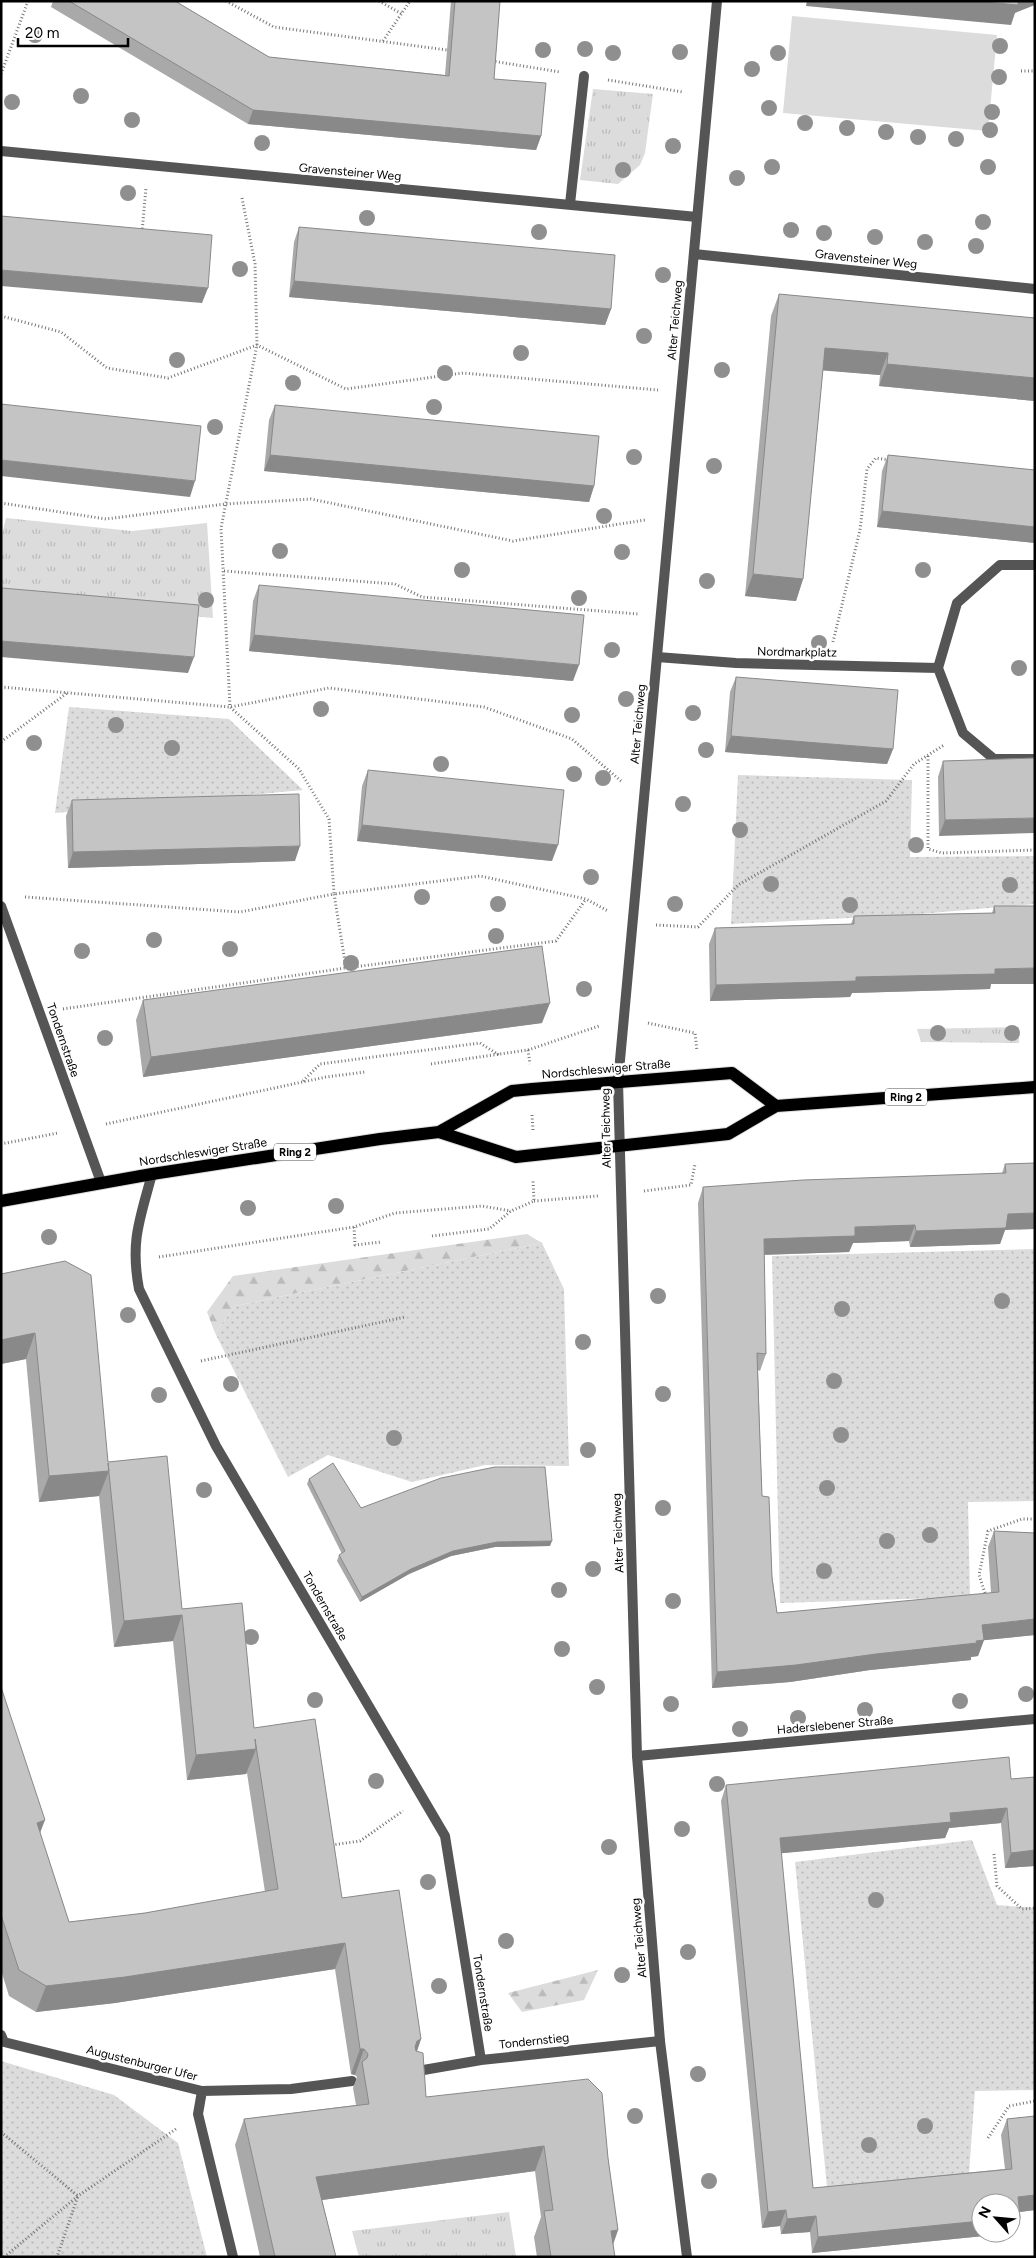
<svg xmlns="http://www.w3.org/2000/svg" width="1036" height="2258" viewBox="0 0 1036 2258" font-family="Figtree,sans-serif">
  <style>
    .grass { fill: url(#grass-tufts) }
    .forest { fill: url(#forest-firs) }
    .park { fill: url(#park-dots) }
    .pitch { fill: #dcdcdc }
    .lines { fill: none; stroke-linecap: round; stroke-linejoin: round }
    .primary-casing { stroke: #dbdbdb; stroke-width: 14 }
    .path { stroke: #777; stroke-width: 3; stroke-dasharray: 1 2.5; stroke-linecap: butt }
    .service { stroke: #555; stroke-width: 10 }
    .minor { stroke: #555; stroke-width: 10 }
    .tertiary { stroke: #555; stroke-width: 10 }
    .primary { stroke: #000; stroke-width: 12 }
    .tree { fill: #8f8f8f }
    .wall { fill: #a9a9a9 }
    .shaded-wall { fill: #898989 }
    .building { fill: #c4c4c4; stroke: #898989 }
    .labels { text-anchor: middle; stroke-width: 5; stroke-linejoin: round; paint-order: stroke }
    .shield { fill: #fff; stroke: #4c4c4c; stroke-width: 1 }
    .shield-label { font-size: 11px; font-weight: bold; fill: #000 }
    .street-label { font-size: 12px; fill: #000; stroke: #fff }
  </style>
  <defs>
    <pattern id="grass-tufts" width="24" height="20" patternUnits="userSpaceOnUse" patternTransform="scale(1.25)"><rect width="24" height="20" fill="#dcdcdc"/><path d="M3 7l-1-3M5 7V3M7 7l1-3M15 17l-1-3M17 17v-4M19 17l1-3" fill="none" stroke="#bbb"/></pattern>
    <pattern id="forest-firs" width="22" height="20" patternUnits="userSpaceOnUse" patternTransform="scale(1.25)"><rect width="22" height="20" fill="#dcdcdc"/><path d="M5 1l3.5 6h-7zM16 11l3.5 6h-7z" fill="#bbb"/></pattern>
    <pattern id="park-dots" width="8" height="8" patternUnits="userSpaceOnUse" patternTransform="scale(1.25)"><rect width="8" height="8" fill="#dcdcdc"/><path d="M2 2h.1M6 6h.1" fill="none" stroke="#bbb" stroke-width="1.8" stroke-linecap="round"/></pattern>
  </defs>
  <rect width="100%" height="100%" fill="#fff"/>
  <path class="grass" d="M593,89l60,5 -8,59 -5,12 -22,19 -38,-4z
    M6,518l126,13 75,-8 6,95 -212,-20v-60z
    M1019,1027v16l-98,-1 -4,-13z
    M509,2212l7,45h-157l-7,-26z"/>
  <path class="forest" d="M527,1234l15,9 -307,63 -20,27 -8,-21 26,-36z
    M598,1970l-14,30 -62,12 -14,-19z"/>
  <path class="park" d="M69,707l160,12 74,71 -248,23z
    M738,775l174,5 -2,77 125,-1v48l-127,11 -177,9z
    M542,1243l22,46 5,177 -84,-1 -73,17 -84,-27 -40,22 -73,-144 20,-27z
    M1035,1249v252l-67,1 2,95 -190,6 -8,-347z
    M972,1840l25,65 38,3v182l-60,1 -6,82 -142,14 -32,-325z
    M1,2061l113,34 64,48 29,114h-206z"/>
  <path class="pitch" d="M792,16l205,19 -9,96 -205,-18z"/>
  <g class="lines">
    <g class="primary-casing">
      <path id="primary" d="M439,1132l77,25 212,-23 48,-28 259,-19
        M1,1201l151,-27 228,-35 59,-7 73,-41 20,-2 200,-16 44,33"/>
    </g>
    <path class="path" d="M226,1l48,26 173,23
      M379,1l23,13
      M383,41l27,-40
      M492,61l68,11
      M1021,71h14
      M1,74l27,-73
      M608,80l75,12
      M242,198l13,66 2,81 -36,183 9,179 69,62 30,50 5,75 146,-18 106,23 22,12
      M142,232l4,-44
      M1,316l60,16 46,36 61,10 89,-33 89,44 117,-16 195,17
      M1,503l105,16 119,-15 86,-5 202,42 132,-21
      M224,571l171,13 27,13 216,17
      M833,642l27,-112 7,-61 9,-11 13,2
      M1,687l229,20 99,-19 155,19 88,32 49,42
      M1,742l66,-49
      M928,756v93l14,4 93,-3
      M25,897l215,15 94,-18 12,74
      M656,925l42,2 40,-42 148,-84 28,-37 30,-19
      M63,1009l283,-41 210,-27 30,-42
      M648,1023l47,10 2,18
      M528,1050l71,-24
      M431,1064l97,-14 2,14
      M303,1081l17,-17 160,-21 19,12
      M532,1115l1,16
      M106,1124l220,-47 39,-5
      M1,1144l57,-11
      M644,1191l47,-6 4,-21
      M534,1201l64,-5
      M354,1227l1,18 26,-3
      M432,1236l57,-7 22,-18 23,-10 -1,-21
      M159,1257l195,-30 41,-14 87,-7 29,5
      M201,1361l204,-44
      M985,1593l-6,-18 9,-44 34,-12h13
      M332,1845l28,-4 43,-30
      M994,1854l3,32 25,23 13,-1
      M1,2132l77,64 -21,61
      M988,2138l21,-32 26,-5
      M4,2257l74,-61 98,-67"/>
    <path class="service" d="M570,204l14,-128
      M1035,565h-35l-43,38 -19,65 25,65 31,26h41
      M657,657l79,6 202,5"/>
    <path class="minor" d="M1,151l696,66
      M694,254l341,35
      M1,906l100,276
      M152,1174c-12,45 -22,67 -13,115l77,157 229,390 36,224
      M637,1756l398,-37
      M1,2035l3,7 198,49 89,-2 61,-8
      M412,2072l69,-12 179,-19
      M202,2091l-4,23 35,143"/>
    <path class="tertiary" d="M687,2257l-27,-216 -23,-285 -19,-674 99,-1081"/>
    <use href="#primary" class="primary"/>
  </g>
  <g class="tree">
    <circle cx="35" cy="35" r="8"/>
    <circle cx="1000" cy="46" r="8"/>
    <circle cx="585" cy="49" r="8"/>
    <circle cx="543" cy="50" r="8"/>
    <circle cx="680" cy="52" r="8"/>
    <circle cx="613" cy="53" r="8"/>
    <circle cx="778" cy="53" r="8"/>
    <circle cx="752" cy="69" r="8"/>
    <circle cx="999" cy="77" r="8"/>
    <circle cx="81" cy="96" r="8"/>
    <circle cx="12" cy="102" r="8"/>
    <circle cx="769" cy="108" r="8"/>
    <circle cx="992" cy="112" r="8"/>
    <circle cx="132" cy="120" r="8"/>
    <circle cx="805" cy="123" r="8"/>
    <circle cx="847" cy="128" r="8"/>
    <circle cx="990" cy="130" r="8"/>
    <circle cx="886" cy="132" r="8"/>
    <circle cx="918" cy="137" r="8"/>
    <circle cx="956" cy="139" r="8"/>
    <circle cx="262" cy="143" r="8"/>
    <circle cx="673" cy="146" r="8"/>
    <circle cx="772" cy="167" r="8"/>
    <circle cx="988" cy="167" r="8"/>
    <circle cx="623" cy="170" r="8"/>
    <circle cx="737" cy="178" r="8"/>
    <circle cx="128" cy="193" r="8"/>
    <circle cx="367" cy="218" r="8"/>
    <circle cx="983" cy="222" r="8"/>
    <circle cx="791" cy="230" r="8"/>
    <circle cx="539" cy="232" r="8"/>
    <circle cx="824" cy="233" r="8"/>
    <circle cx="875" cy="237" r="8"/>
    <circle cx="925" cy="242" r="8"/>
    <circle cx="976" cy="246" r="8"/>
    <circle cx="240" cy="269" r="8"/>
    <circle cx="663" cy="275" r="8"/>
    <circle cx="644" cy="336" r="8"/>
    <circle cx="521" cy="353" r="8"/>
    <circle cx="177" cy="360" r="8"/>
    <circle cx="722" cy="370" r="8"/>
    <circle cx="445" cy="373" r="8"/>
    <circle cx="293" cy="383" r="8"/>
    <circle cx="434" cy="407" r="8"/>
    <circle cx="215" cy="427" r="8"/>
    <circle cx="634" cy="457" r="8"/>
    <circle cx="714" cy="466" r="8"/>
    <circle cx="604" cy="516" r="8"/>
    <circle cx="280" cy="551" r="8"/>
    <circle cx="622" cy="552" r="8"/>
    <circle cx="462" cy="570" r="8"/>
    <circle cx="923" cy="570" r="8"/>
    <circle cx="707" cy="581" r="8"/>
    <circle cx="579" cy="598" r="8"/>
    <circle cx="206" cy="600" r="8"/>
    <circle cx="819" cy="643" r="8"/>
    <circle cx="612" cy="650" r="8"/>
    <circle cx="1019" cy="668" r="8"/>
    <circle cx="626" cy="699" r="8"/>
    <circle cx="321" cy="709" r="8"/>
    <circle cx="693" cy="713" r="8"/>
    <circle cx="572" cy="715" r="8"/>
    <circle cx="116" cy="725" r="8"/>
    <circle cx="34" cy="743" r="8"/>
    <circle cx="172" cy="748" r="8"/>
    <circle cx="706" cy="750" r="8"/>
    <circle cx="441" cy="764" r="8"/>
    <circle cx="574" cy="774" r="8"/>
    <circle cx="603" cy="778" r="8"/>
    <circle cx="683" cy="804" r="8"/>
    <circle cx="740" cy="830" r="8"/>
    <circle cx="916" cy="845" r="8"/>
    <circle cx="591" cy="877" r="8"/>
    <circle cx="771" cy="884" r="8"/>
    <circle cx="1010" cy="885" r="8"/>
    <circle cx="422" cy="897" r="8"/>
    <circle cx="498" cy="904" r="8"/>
    <circle cx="675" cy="904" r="8"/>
    <circle cx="850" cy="905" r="8"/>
    <circle cx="496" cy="936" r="8"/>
    <circle cx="154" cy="940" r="8"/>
    <circle cx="230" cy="949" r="8"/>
    <circle cx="82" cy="951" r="8"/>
    <circle cx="351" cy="963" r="8"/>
    <circle cx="584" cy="989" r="8"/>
    <circle cx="938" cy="1033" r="8"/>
    <circle cx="1012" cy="1033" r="8"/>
    <circle cx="105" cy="1038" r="8"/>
    <circle cx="336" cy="1206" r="8"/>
    <circle cx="248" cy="1208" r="8"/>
    <circle cx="49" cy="1237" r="8"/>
    <circle cx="658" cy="1296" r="8"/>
    <circle cx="1002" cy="1301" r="8"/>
    <circle cx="842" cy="1309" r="8"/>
    <circle cx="128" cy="1315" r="8"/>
    <circle cx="583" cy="1342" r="8"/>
    <circle cx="834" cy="1381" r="8"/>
    <circle cx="231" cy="1384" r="8"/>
    <circle cx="663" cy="1394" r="8"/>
    <circle cx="159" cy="1395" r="8"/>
    <circle cx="841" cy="1435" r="8"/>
    <circle cx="394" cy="1438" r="8"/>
    <circle cx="588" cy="1450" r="8"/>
    <circle cx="827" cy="1488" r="8"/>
    <circle cx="204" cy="1490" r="8"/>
    <circle cx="663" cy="1508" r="8"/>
    <circle cx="930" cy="1535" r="8"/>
    <circle cx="887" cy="1541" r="8"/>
    <circle cx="593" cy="1569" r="8"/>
    <circle cx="824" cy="1571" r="8"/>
    <circle cx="559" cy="1590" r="8"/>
    <circle cx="673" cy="1601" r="8"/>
    <circle cx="251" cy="1637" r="8"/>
    <circle cx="562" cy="1649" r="8"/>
    <circle cx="597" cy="1687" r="8"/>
    <circle cx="1026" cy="1694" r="8"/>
    <circle cx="315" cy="1700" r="8"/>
    <circle cx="960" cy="1701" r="8"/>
    <circle cx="671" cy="1704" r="8"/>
    <circle cx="865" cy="1710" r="8"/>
    <circle cx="798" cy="1718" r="8"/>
    <circle cx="740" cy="1729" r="8"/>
    <circle cx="376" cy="1781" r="8"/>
    <circle cx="717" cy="1784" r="8"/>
    <circle cx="682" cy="1829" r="8"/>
    <circle cx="609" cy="1847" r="8"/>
    <circle cx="428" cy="1882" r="8"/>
    <circle cx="876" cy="1900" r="8"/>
    <circle cx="506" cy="1941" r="8"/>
    <circle cx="688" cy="1952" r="8"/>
    <circle cx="622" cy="1975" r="8"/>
    <circle cx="439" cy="1986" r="8"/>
    <circle cx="698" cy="2074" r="8"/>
    <circle cx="635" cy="2116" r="8"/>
    <circle cx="925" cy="2126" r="8"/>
    <circle cx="869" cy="2145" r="8"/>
    <circle cx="709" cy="2181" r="8"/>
  </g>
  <path class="wall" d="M53,1h122l94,56 176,18 6,-74h49l-6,78 47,57 -5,14 -288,-26 -197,-117z
    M299,227l312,82 -6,16 -316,-28 5,-55z
    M779,294l256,24v83l-156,-15 1,-11 -57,-5 -20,209 -7,22 -51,-5 26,-280z
    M275,405l319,81 -5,16 -325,-31 5,-51z
    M888,455l147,15v73l-158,-16 5,-56z
    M259,585l314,96 -324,-30 4,-50z
    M736,677l157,72 -6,15 -162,-12 5,-60z
    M1035,758l-96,78 -1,-59 5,-16z
    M368,770l184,91 -195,-20 5,-55z
    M72,800l223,61 -227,7 -2,-52z
    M994,906h41l-44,78 -1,5 -138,4 -2,4 -140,4 -1,-57 6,-16 136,-4 3,-8 138,-3z
    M143,1000l399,23 -399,54 -7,-57z
    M1035,1163l-30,67 -5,14 -90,3 -1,-6 -56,2 -4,9 -85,3 2,99 -6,17 -2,-1 4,126 15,117 214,-20 -3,-46 6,-16 41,2v102l-51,5 -6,16 -7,1v3l-101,10 -80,12 -78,6 -14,-485 5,-16 299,-14 3,-9z
    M1,1274l107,188 74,147 72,119 88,170 79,141 -4,12 9,46 182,61 10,72 -5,15 2,12h-78l-3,-20 7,-20 -6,-46 -213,29 14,57h-76l-25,-112 9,-26 112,-14 -3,-17 4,-11 -2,-2 -4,-1 -16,-105 -220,34 -79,9 -27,-16 -8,-26v-283l39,146 29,89 76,-9 120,-21 -18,-119 -1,1 -59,6 -14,-139 -59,6 -15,-151 -60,6 -13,-143 -25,5z
    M309,1479l52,29 189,38 -55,1 -44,9 -42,18 -49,28 -23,-41 2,-6 3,-1 -35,-70z
    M1035,1777v89l-30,2 -4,-45 -52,5 -4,10 -164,15 32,335 192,-19 -4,-34 6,-16 28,-3v94l-16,2 1,6 -6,15 -202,20 -2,-21 -29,2 -1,-8 -18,2 -41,-427 5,-16 285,-6z"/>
  <path class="shaded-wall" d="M807,1h228v4l-20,8 -4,12 -205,-19z
    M253,110l288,26 -5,14 -288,-26z
    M1,270l207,18 -6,15 -201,-17z
    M294,281l317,28 -6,16 -316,-28z
    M825,348l63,5 -8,22 -63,-5z
    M887,364l148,14v23l-156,-15z
    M270,455l324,31 -5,16 -325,-31z
    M1,460l194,21 -5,16 -189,-21z
    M882,511l153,16v16l-158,-16z
    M753,574l50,5 -7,22 -51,-5z
    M254,635l325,30 -6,16 -324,-30z
    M1,641l193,16 -6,16 -187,-16z
    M731,736l162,13 -6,15 -162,-12z
    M1035,818v15l-96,3 6,-16z
    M362,825l196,20 -6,16 -195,-20z
    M300,846l-5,15 -227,7 5,-16z
    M1035,968v16h-44l-1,5 -138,4 -2,4 -140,4 6,-16 140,-8 139,-8z
    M550,1003l-8,20 -399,54 8,-20z
    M1035,1213v16l-30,1 -5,14 -90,3 6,-16 92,-17z
    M915,1225l-6,16 -56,2 -4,9 -91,3 6,-16 91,-12z
    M35,1333l-9,26 -25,5v-24z
    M109,1471l-10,25 -60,6 10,-26z
    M552,1541l-2,5 -55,1 -44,9 -42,18 -49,28 2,-5 49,-28 42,-18 44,-9z
    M182,1615l-9,26 -59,6 10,-26z
    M1035,1619v16l-58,6 5,-16z
    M984,1640l-6,16 -7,1v3l-101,10 -80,12 -78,6 5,-16z
    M256,1749l-10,25 -59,6 9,-25z
    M1007,1808l-6,15 -52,5 -4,10 -171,16 6,-16 170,-25z
    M45,1820l-10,26 2,-23z
    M1035,1850v16l-30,2 6,-15z
    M345,1943l-10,26 -220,34 -79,9 10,-26z
    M421,2039l-9,26 -5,2 10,-26z
    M360,2049h4l-9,26 -4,-1z
    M544,2146l-9,25 -228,31 9,-25z
    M1035,2195v15l-23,3 6,-16z
    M786,2210l-6,16 -18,2 6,-16z
    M816,2216l-6,16 -29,2 6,-15z
    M1011,2218h9l-6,15 -202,20 6,-16 163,-16v12h30z
    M618,2230l-9,25 2,-24z"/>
  <path class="building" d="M69,1h106l94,56 180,19 6,-75h45l-6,78 52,4 -5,53 -288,-26z
    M974,1h44v4z
    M1,216l211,19 -4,53 -207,-18z
    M299,227l316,28 -4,54 -317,-28z
    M779,294l256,24v60l-148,-14 1,-11 -63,-5 -22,231 -50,-5z
    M1,404l200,22 -6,55 -194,-21z
    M275,405l324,31 -5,50 -324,-31z
    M888,455l147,15v57l-153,-16z
    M259,585l325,30 -5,50 -325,-30z
    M2,588l197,17 -5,52 -193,-16v-42z
    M736,677l162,13 -5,59 -162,-13z
    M1035,758v60l-90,2 -2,-59z
    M368,770l196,20 -6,55 -196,-20z
    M299,794l1,52 -227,6 -1,-52z
    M994,906h41v62l-40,1v5l-139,3v4l-140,4 -1,-57 139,-4v-8l141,-3z
    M542,946l8,57 -399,54 -8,-57z
    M1035,1163v50l-27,1 -2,14 -90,3 -1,-6 -60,2v9l-91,3 2,115 -9,-1 2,61 3,82 7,1 3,81 5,35 222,-21 -5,-61 41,2v86l-53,6 2,15 -8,1 1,2 -101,11 -80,11 -79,7 -14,-485 100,-7 203,-7 -1,-9z
    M65,1261l26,14 17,187 59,-6 15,153 60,-6 12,125 61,-9 27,179 57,-8 22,149 -4,2 -2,6 1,4 7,2 3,44 162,-18 14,14 6,65 10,72 -7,1 4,26h-64l-7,-46 9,-1 -9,-64 -228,31 20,80h-61l-31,-138 125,-15 -7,-42 5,-4 1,-4 -4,-5h-4l-15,-106 -220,34 -79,9 -27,-16 -18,-55v-228l44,133 -8,3 32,99 76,-9 133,-24 -23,-150 1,10 -60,6 -14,-140 -58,6 -16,-158 1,8 -60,5 -14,-143 -34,7v-66z
    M333,1463l28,45 80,-30 54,-11h50l7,74 -55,1 -44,9 -42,18 -49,28 -23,-42 6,-4 -36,-72z
    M1009,1757l2,22 24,-2v73l-24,3 -4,-45 -57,5 1,9 -171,16 33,350 199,-19 -5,-50 28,-3v79l-17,2 2,21h-9v-15h-30v18l-163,16 -2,-21 -29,3 -1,-9 -18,2 -42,-427z"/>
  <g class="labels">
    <g class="shield">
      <rect x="885" y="1088.5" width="42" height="17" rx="4"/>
      <rect x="274" y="1143.5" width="42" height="17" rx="4"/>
    </g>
    <g class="shield-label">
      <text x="906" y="1101">Ring 2</text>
      <text x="295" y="1156">Ring 2</text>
    </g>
    <g class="street-label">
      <text transform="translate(350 172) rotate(5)" y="4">Gravensteiner Weg</text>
      <text transform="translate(866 259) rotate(6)" y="4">Gravensteiner Weg</text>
      <text transform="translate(675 320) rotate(-85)" y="4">Alter Teichweg</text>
      <text transform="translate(797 652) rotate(1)" y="4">Nordmarkplatz</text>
      <text transform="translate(638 724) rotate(-85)" y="4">Alter Teichweg</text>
      <text transform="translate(63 1040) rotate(71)" y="4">Tondernstraße</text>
      <text transform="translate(606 1069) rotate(-5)" y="4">Nordschleswiger Straße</text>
      <text transform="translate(606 1128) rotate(-91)" y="4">Alter Teichweg</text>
      <text transform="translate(203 1152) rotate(-9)" y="4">Nordschleswiger Straße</text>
      <text transform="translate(618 1533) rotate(-92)" y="4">Alter Teichweg</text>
      <text transform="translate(325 1606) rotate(60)" y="4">Tondernstraße</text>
      <text transform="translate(835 1725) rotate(-5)" y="4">Haderslebener Straße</text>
      <text transform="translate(639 1938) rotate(-95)" y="4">Alter Teichweg</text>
      <text transform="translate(483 1993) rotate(81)" y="4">Tondernstraße</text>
      <text transform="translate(534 2041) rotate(-6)" y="4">Tondernstieg</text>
      <text transform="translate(142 2063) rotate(14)" y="4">Augustenburger Ufer</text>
    </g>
  </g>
  <rect width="1036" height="2258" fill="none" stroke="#000000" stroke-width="5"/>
  <g transform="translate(996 2218) rotate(297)"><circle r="24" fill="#ffffff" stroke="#999999"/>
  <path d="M0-4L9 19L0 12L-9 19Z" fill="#000000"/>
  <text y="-8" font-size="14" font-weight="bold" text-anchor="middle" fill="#000000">N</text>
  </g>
  <path d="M18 38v8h110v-8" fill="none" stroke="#000000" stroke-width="2.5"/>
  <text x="25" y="38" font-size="15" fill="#000000" stroke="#ffffff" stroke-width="4" paint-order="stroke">20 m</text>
</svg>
